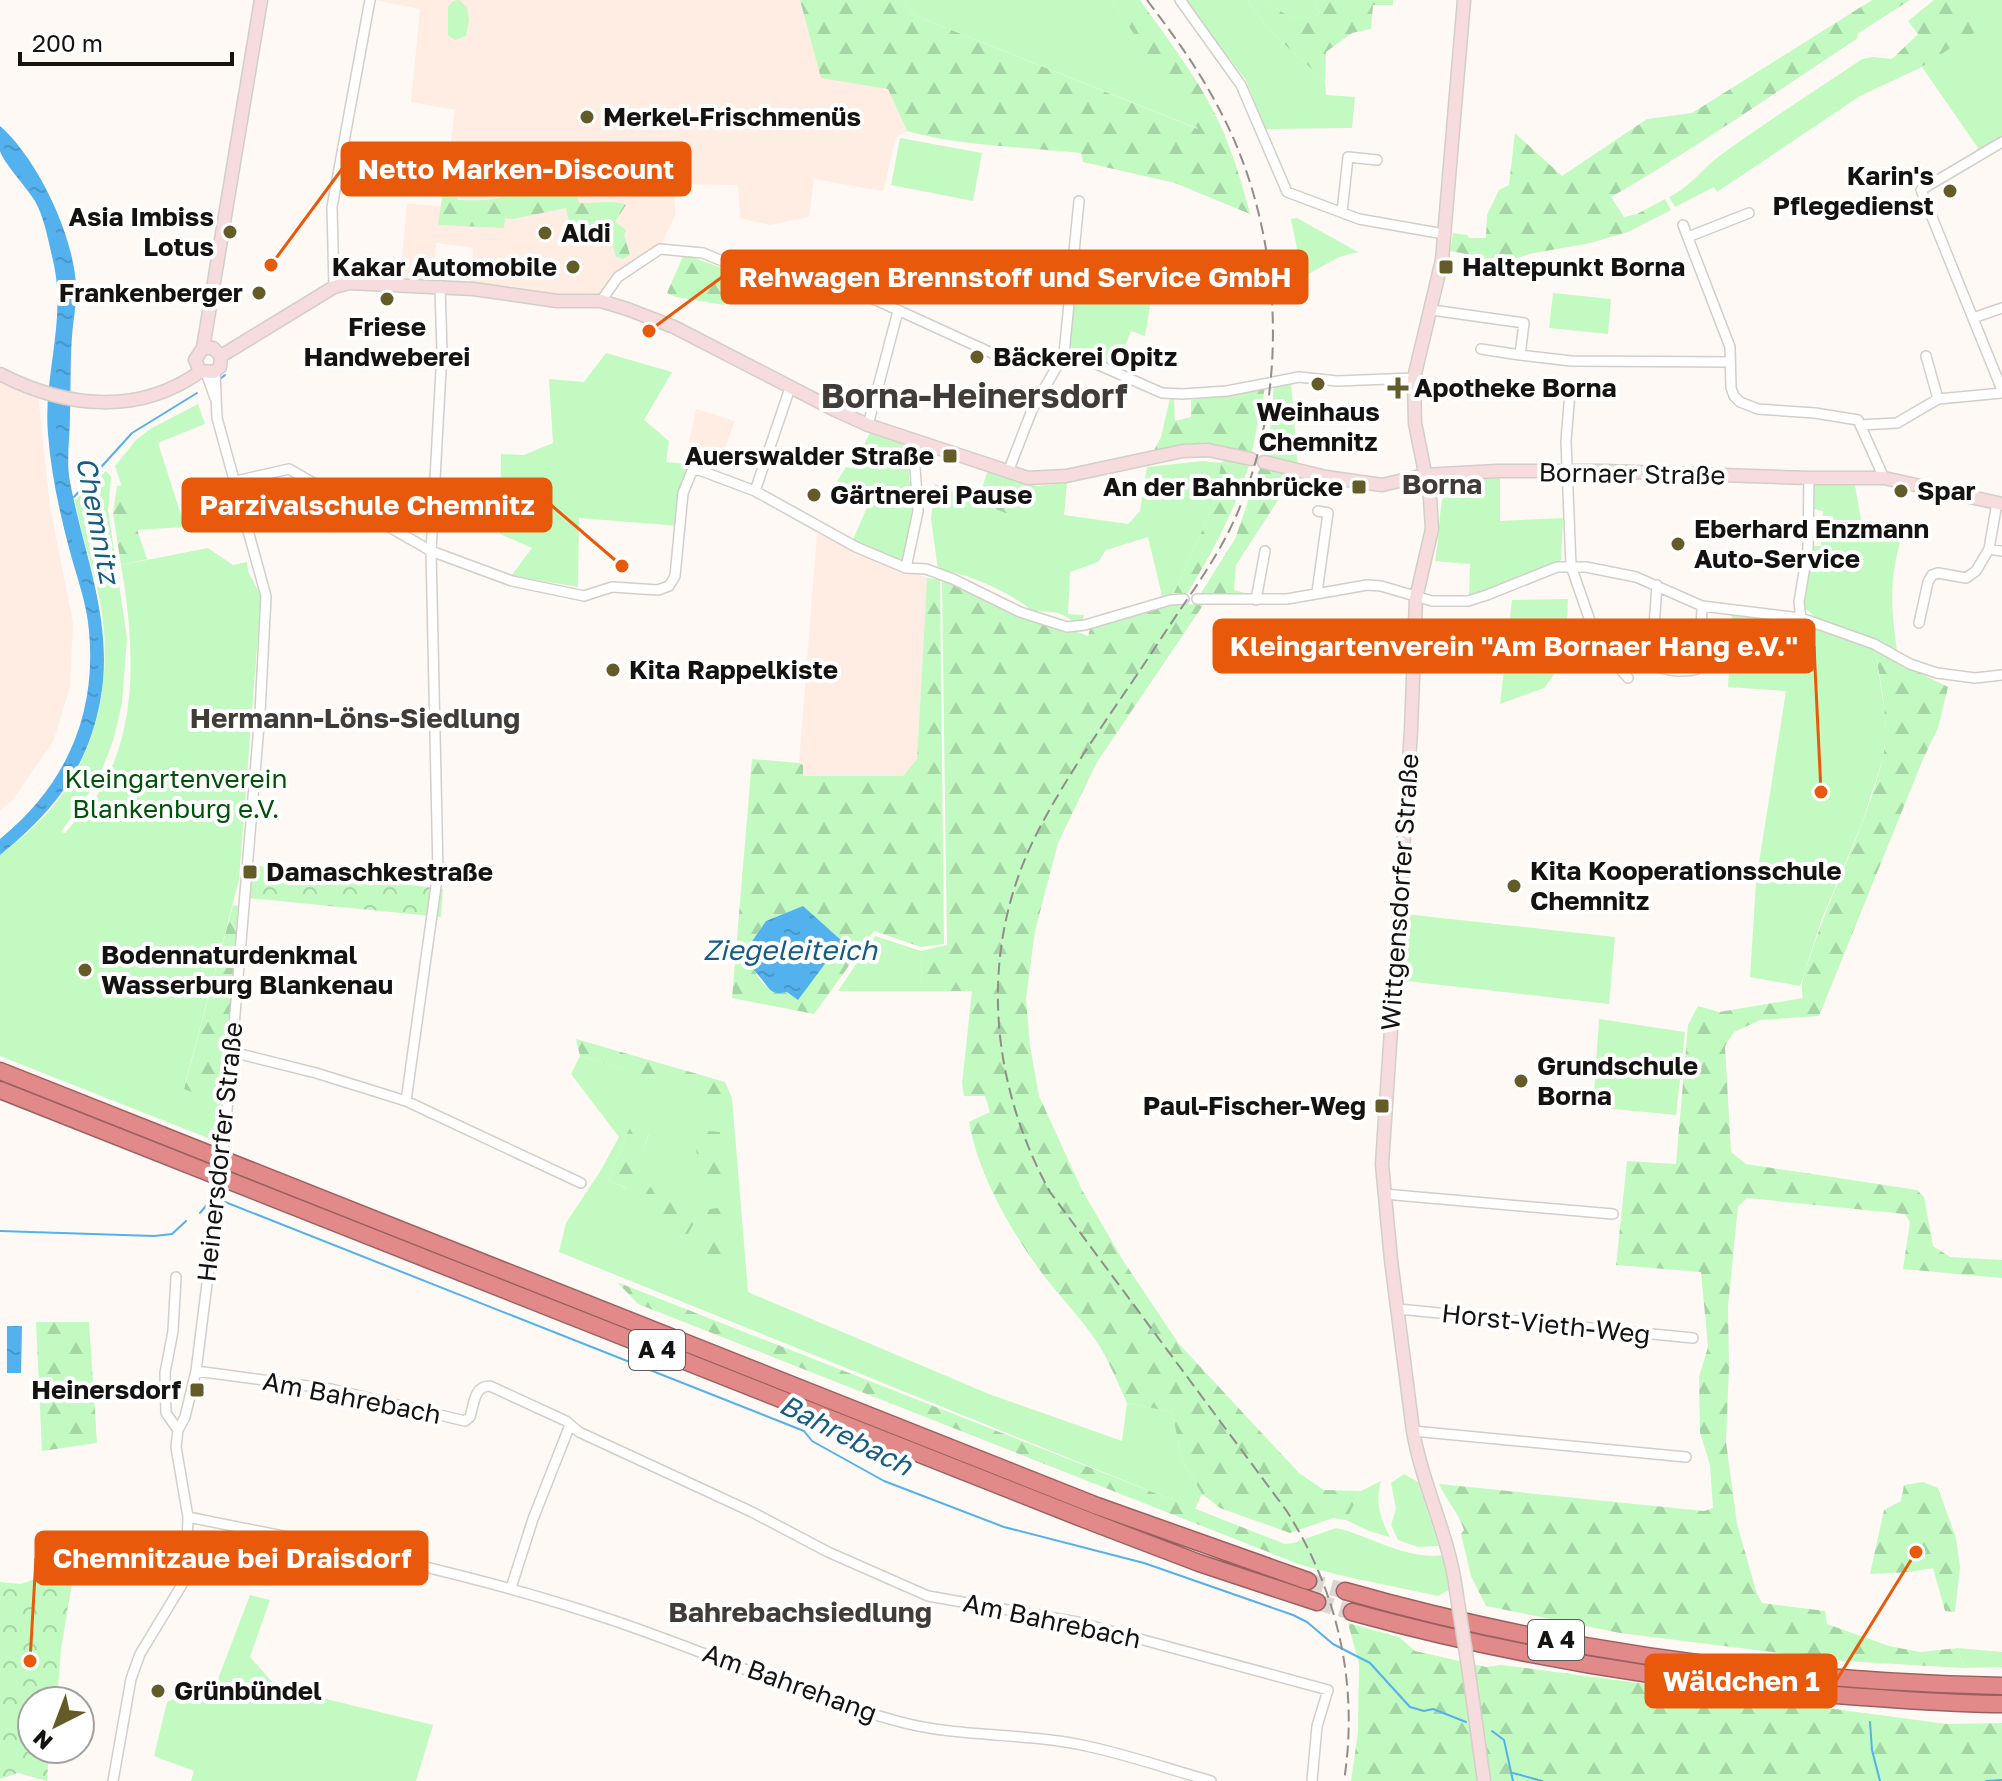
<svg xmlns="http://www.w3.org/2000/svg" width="2002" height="1781" viewBox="0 0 2002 1781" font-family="'Golos Text',sans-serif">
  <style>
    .commercial { fill: #ffece2 }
    .green { fill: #c2fac1; fill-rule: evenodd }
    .forest { fill: url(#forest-firs); fill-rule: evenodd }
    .park { fill: url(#park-crowns) }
    .water { fill: url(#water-ripples) }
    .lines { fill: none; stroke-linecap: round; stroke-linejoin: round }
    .stream { stroke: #53b1ed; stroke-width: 2 }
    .highway-tunnel { stroke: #dcd6d3; stroke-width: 16; stroke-dasharray: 16 8; stroke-linecap: butt }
    .street-casing { stroke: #d4cec9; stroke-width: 12 }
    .secondary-casing { stroke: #d4cec9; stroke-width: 15 }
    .highway-casing { stroke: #9a6060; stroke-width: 19 }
    .street { stroke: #fff; stroke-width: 9 }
    .secondary { stroke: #f6dcdc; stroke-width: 12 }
    .highway { stroke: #e28a8a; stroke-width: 16 }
    .rail { stroke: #918d8a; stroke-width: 2; stroke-dasharray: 12 6; stroke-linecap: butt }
    .street-bridge-casing { stroke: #d4cec9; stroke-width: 12; stroke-linecap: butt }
    .secondary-bridge-casing { stroke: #d4cec9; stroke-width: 15; stroke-linecap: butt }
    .street-bridge { stroke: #fff; stroke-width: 9 }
    .secondary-bridge { stroke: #f6dcdc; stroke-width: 12 }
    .poi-dot { fill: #635b28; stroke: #fff; stroke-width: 3 }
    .labels { text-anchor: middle; stroke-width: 8; stroke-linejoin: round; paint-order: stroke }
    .shield { fill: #fff; stroke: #5b5a58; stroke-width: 2 }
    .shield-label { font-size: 24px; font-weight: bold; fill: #151311 }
    .poi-label { font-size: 26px; font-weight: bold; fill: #151311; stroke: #fff; text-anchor: start }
    .street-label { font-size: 26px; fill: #151311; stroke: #fff }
    .park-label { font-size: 26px; fill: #00510a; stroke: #fff }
    .neighbourhood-label { font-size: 28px; font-weight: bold; fill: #413c38; stroke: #fff }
    .water-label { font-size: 28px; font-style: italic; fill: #175c84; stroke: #fff }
    .district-label { font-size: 34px; font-weight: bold; fill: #413c38; stroke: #fff }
    .leader { fill: none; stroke: #e8590c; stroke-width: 3 }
    .callout-dot { fill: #e8590c; stroke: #fff; stroke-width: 3 }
    .callout { fill: #e8590c; stroke: #e8590c; stroke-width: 3 }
    .callout-label { font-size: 28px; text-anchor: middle; font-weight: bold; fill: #fff }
  </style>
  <defs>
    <pattern id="forest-firs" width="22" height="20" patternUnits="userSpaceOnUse" patternTransform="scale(2)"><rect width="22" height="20" fill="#c2fac1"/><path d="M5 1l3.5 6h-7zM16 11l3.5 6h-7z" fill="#a6d5a5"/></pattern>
    <pattern id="park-crowns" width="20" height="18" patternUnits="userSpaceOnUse" patternTransform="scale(2)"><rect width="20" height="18" fill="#c2fac1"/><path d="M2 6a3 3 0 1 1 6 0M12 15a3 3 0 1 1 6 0" fill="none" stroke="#a6d5a5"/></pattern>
    <pattern id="water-ripples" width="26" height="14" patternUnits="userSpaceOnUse" patternTransform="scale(2)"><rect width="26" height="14" fill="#53b1ed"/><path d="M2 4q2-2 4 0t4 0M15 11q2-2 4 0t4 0" fill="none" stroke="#4797ca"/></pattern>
  </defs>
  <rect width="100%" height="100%" fill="#fff9f5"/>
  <path class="commercial" d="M375,0h425l21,77 67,12 19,42 -11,6 -13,54 -69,-12 -5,38 -39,8 -30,-7 -2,-33 -64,-1 1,32 -15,30 -62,54 -128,-13 3,-39 -29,-4 -8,-1 -2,37 -34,-2 7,-74 35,2 13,-96 -44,-8 9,-93z
    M0,383l38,13 12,111 23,116 -3,64 -17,55 -42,60 -11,8z
    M696,409l39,12 -19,50 -28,-7 7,-18 -6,-4z
    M817,533l43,22 67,23 -10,181 -15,18 -99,-1v-11l-4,-2z"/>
  <path class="green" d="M459,0l8,7 2,13 -3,16 -11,4 -7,-5v-28l5,-6z
    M902,0h209l88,129 -285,-114z
    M1176,0h71l26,34 52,47 1,14 29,2 -3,31 -87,1 -19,-49 -52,-68z
    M1267,0h48l4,14c-22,9 -35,2 -52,-14z
    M1978,0h24v137l-22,14 -58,-84 -62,29 -143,96 -3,-5 -39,20 -6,-10c23,-11 33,-29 53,-43 45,-33 93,-63 140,-95l11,-2 19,2z
    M900,138l82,15 -9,48 -82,-16z
    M1297,218l61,34 -19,5 -36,20 -12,-58z
    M1078,263l94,12 -2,22 -18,-2 -7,41 -14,-5 -15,37 -48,-22z
    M1553,293l58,6 -3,35 -59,-6z
    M606,353l66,19 -28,48 25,21 -3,21 22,2 -8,62 -101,-8 -1,69 -67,-11 21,-28 -32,-14 1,-80 23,1 29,-12 -4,-64 35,3z
    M198,404l7,20 -47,19 27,84 -49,3 -21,-64 21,-26 14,-11z
    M870,433l37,9 2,37 5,19 -10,61 -4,3 -48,-20 20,-46 -36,-13 10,-16 5,1z
    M1203,461l18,2 -6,39 -41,91 -11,7 -15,-63 -42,13 -8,12 -28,10 -2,42 16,1 -1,5 -10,2c-11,-11 -25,-11 -40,-10 -19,-18 -69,-41 -95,-42l-7,-51 4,-35 74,31 9,-33 19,4 30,-3 -3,32 64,9 12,-13 7,-44z
    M106,471l5,6 -3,33 19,128 -5,65 -9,38 -15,39 -37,52 4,1c9,-11 19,-21 28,-32 48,-67 41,-160 28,-236l87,-17 25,17 14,-3 1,9 13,25 -22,284 -55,208 40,17 -6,37 -218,-86v-201c18,-14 35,-28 50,-45 47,-55 63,-132 51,-203 -6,-36 -20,-71 -26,-107z
    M1500,477v44l63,-3 -2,42 -92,37 1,-33 -35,-3c5,-26 3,-54 12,-80z
    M1810,485h45l8,47 38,6c-12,45 -10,68 -4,113l-23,-6 11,68 1,23 -4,25 -20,62 -41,98 -21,65 -50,-9 6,-95 30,-191 -58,-4 4,-72 61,8 8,-5 17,2 -14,-13 -1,-6 9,-55h9l2,-35 -13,-3z
    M1568,599l-3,61 -21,28 -44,16 12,-104z
    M1405,914l210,23 -6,67 -203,-23z
    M875,936l46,15 1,40h-84z
    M1599,1019l86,13 -9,83 -83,-8z
    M580,1056l124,36 21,25v-35l7,16 16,194 241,102 133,47 5,-38 45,9 10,48 20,34 -7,15 -636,-257 7,-29 35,-53 18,-33 -48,-63zM630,1127l19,8 -23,53 -18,-8zM651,1187l45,33 -11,19 -47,-33z
    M1404,1474l14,8 21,64 -21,1 -20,-7 -7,-15 5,-16 -5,-26z
    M1381,1481c-6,21 -1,38 9,56l-21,-6 -23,-11 15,-29z
    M1336,1528c36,8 68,32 107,27l7,34 -12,7 -99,-21 -38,-10 -8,-22z
    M250,1595l20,5 -20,57 27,30 156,38 -17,56h-225l3,-10 -40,-15 13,-54 51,-23z
    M1958,1648l44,4v15l-38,1z"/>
  <path class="forest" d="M800,0h102l12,15 284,114 -87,-129h29c26,37 55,74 75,114 16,32 26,66 35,100l-75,-31 -92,-21 -2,-9c-55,-6 -122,-7 -174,-22l-19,-42 -67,-11z
    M1247,0h20c17,16 30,23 52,14l-4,-14h78v5h-20l-2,24 -19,4 -26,19 -1,29 -52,-47z
    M1872,0h38l-53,34 1,4c-82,54 -162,110 -247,159l13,20 13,-3 28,-15 6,11 -43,22 -38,11 -61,11 -40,14 -7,-11 -32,-6 3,-18 14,2 2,3h17l1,-23 12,-25 10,-5 6,-52 47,43 85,-57 45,-6z
    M1934,0h44l-5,6 10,21 -60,39 -31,-7 26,-25 -10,-13z
    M569,153l6,6 -2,21 6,23c15,1 35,-4 47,2l-11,17 11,8 -2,5 6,20 -7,4 -7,-2c-8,-30 -16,-28 -45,-27l-5,-22 -53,11 -8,-1 -1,10 -66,-3 10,-66c5,14 4,27 10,41 36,1 48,1 75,-25l24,8 6,-5v-12l-5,-6z
    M684,254l51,19 -10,32 -49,-8 -9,-4z
    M1291,381l7,87 -35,-10 7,-25 4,-49z
    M1265,388l-14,68h-100l10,-19 9,-39h4l1,23 16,-4v-17z
    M1227,458l23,4c-16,50 -36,87 -63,132l-13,-1 41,-91 6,-39z
    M1261,464l36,7 -61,94 -2,25 22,6 -46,-1 -113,167 -39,81 -23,88 -9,67 4,48 9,50 43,94 42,72 55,82 120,129 25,17 37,1 -15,29 -13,-2 -43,15 -70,-25 -18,-14 -20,-34 -10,-48 -45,-9c-9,-20 -18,-42 -30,-61 -18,-27 -42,-50 -61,-77 -29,-41 -58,-93 -67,-143l21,-10 -5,-16h-21l-2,-13 10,-92h-50l-1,-40 26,-6 -5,-364 146,55 2,-8 78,-23 26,-1 41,-65z
    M988,469l30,13 -8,33 -32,-13z
    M122,485l25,74 -26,6 -8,-52 4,-27z
    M927,578l13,2 4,364 -23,3 -47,-16 -60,83 -82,-16 20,-239 47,4 4,2v11h100l14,-17zM803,906l-16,86c-23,5 -32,-22 -43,-39l22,-32z
    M1875,651l73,36 -10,41 -15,31 -104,257 -59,4 -26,12 -9,14 6,106 15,12 171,26 7,7 9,49 17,11 52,3v18l-99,-9 7,-47 -5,-8 -158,-16 -9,9 -10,99 1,62 -3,74 11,82 20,70 5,9 63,8 2,13 62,22 31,6 38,-4 6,20 -120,-7 -224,-28 -134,-27 -15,-30 -10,-42 3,-4c-6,-18 -17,-29 -25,-46l265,27 9,-3 -3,-43 -10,-32 -1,-56 9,-30 -7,-75 -85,-7 11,-104 49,3 12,-139 10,-19 21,6 84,-14c-4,-17 4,-31 9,-47 21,-64 54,-125 70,-190 9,-37 -1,-74 -7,-110z
    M233,905l5,1 -14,199 -40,-16z
    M576,1039l149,43v36l-18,-6 -4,-20 -123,-36z
    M630,1127l19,7 -22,54 -19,-8z
    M694,1130l26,2 5,57 -24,2z
    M651,1186l45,34 -11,19 -48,-33z
    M724,1207l11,55 -6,7 -21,-8 -5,-51z
    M617,1282l668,262 8,-1 8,22 -663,-261z
    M36,1322h53l8,121 -55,8z
    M1923,1482l15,6 18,50 4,29 -5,45 -10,-1 -12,-43 -24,4 -39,2 14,-64 17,-9 3,-16z
    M1348,1623l51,14 16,14 71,16 15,-2 17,2 429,57 55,-1v58h-651l7,-49 1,-68z"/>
  <path class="park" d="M250,865l193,24 -2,28 -193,-19z
    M75,1565l-14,84 -4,52h-25v48h17l-2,32 -29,-8 -18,6v-197l21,2z"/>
  <path class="water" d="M0,126c38,33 75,112 76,162 1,16 -3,32 -4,48 -2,27 -1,53 -2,79 0,21 -4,46 0,67 14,74 45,143 30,220 -13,68 -48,111 -100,153v-16c65,-53 97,-123 89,-208 -2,-28 -13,-56 -20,-83 -10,-38 -18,-75 -21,-114 -5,-56 18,-112 6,-169 -5,-21 -9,-46 -19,-64 -8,-13 -32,-39 -35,-50 0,-7 0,-17 0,-25z
    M803,906l39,35 -44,59 -11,-8c-18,4 -17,-4 -28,-16 -7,-8 -11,-12 -15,-23l22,-32z
    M7,1326h15l-1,47h-14z"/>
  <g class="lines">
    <path class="stream" d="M220,379l5,-4
      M74,497l58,-64 65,-40
      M220,1200l584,231 8,10 72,40 120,46 140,36 149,52 14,7 26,22 37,19 40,44 14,4 9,-2 33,13
      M200,1213l10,-12h3
      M0,1231l154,5 18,-2 14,-13
      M1870,1722l2,28 8,31
      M1492,1731l12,9 9,41
      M1513,1773l29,8
      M1986,1781l16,-1"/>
    <path class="highway-tunnel" d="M1308,1581l37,10
      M1317,1602l35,10"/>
    <g class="street-casing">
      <path id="street" d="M1180,0l61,85 46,107 72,27 85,15
        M2002,142l-81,48 81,200
        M1342,212l6,-55 29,3
        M1683,225l47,122 1,41 3,8 6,6 18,7 57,4 43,7 26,58
        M1688,237l61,-24
        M334,287l-2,-80 38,-207
        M601,301l17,-24 42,-28 43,4 65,27 99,16 129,59 38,6 40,-7 88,39 21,1 44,-3 72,-14 38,4 77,-3
        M1432,310l92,13 -4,32 51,6 159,1
        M1973,318l29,-10
        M1481,349l39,6
        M1926,356l12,43
        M215,372l2,46 49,178 -6,117 -35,421
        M206,373l9,25
        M1570,392l-4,49 5,125 26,75 31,37
        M868,425l30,-114
        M1860,425l37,-2 41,-24 64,-6
        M1008,472l24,-62 32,-56 15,-153
        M236,481l53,-12 142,82 81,30 72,15 28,-9 46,3 11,-4 6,-10 8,-83 9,-22 7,-1 56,21 101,56 50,21 20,1 27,10 67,33 47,15 18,-2 85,-25 14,-1
        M755,491l35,-103
        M1989,549l8,-46
        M906,568l12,-57 -5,-72
        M1657,585l-5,70 1,10c12,6 32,8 44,4l3,-7 2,-56
        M1317,592l11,-79 -10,-2
        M1197,599h90l80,-14 14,1 51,15h36l19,-6 70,-28h29l50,10 66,29 99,12 73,26 36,20 27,9 38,5 27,-3
        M1256,600l9,-49
        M1801,618l-2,-16 9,-54 1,-70
        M1919,623l9,-41 4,-7 6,-2 28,5 10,-7 13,-22 13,2
        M232,1052l84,21 90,28 175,82
        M406,1101l32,-229 -7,-321 11,-199 -2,-66
        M1384,1194l229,20
        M176,1277l-3,54 -8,42 1,40 12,17
        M1398,1309l295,29
        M196,1371l135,18 134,32 5,-4c4,-13 4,-31 20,-31l76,35 13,11 173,80 76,40 100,44 149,26 251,68 -11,36 -5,55
        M1413,1431l273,26
        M188,1517c141,28 281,55 418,101 97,32 191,76 291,103 60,17 124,11 185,24 44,9 86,24 129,36
        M511,1588l22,-69 37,-94
        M113,1781l18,-102 9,-25 46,-76 2,-61 -12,-70 2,-17 7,-13 11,-46 19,-151"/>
    </g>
    <g class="secondary-casing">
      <path id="secondary" d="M203,348h10l8,8 -1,11 -6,5 -14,-1 -5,-11 8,-12 58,-348
        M221,356l113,-69 15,-4 124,6 84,12h44l26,8 47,18 161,83 33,15 160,53 38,-2 117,-25 25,-1 43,9
        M0,374c66,34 139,42 201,-3
        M1264,462l62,15 56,8 43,-10 72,-4h107l205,7h75l118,26
        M1456,1590c-7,-55 -34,-105 -43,-159l-22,-171 -9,-96 29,-433 5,-133 16,-69 -2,-31 -15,-75 -1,-45 28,-118 22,-260
        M1468,1666l16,115"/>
    </g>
    <g class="highway-casing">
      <path id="highway" d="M0,1071l1097,435 211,75
        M0,1090l1084,429 115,44 118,39
        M1345,1591c214,61 436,90 657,95
        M1352,1612c167,46 338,73 510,85 47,3 93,7 140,7"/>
    </g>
    <use href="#street" class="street"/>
    <use href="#secondary" class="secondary"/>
    <use href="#highway" class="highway"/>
    <path class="rail" d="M1147,0c25,33 50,67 69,103 67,121 76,284 21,411 -19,44 -49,83 -75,123 -42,65 -91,129 -126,198 -58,115 -47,246 14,357l236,318c52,81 73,175 58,271"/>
    <g class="street-bridge-casing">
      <path id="street-bridge" d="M215,1220l10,-86"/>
    </g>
    <g class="secondary-bridge-casing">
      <path id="secondary-bridge" d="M1456,1590l12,76"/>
    </g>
    <use href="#street-bridge" class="street-bridge"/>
    <use href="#secondary-bridge" class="secondary-bridge"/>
  </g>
  <g class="poi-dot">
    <circle cx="587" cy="117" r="8"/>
    <circle cx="1950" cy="191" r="8"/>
    <circle cx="230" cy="232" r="8"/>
    <circle cx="545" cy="233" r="8"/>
    <circle cx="573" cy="267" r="8"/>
    <rect x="1438" y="259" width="16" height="16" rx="4"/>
    <circle cx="259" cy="293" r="8"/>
    <circle cx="387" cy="299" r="8"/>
    <circle cx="977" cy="357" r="8"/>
    <circle cx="1318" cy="384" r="8"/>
    <path d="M1394 376h8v8h8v8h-8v8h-8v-8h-8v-8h8z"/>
    <rect x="942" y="448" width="16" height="16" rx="4"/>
    <rect x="1351" y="479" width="16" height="16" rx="4"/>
    <circle cx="1901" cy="491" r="8"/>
    <circle cx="814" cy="495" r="8"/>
    <circle cx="1678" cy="544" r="8"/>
    <circle cx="613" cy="670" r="8"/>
    <rect x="242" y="864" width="16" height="16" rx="4"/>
    <circle cx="1514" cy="886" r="8"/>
    <circle cx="85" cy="970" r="8"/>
    <circle cx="1521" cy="1081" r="8"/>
    <rect x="1374" y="1098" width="16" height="16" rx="4"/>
    <rect x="189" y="1382" width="16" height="16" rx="4"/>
    <circle cx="158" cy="1691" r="8"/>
  </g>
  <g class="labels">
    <g class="shield">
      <rect x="629" y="1330" width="56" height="40" rx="6"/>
      <rect x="1528" y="1620" width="56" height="40" rx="6"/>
    </g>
    <g class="shield-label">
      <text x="657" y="1358">A 4</text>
      <text x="1556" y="1648">A 4</text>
    </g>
    <g class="poi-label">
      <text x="603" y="126">Merkel-Frischmenüs</text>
      <text x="1934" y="185" text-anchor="end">Karin's<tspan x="1934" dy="30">Pflegedienst</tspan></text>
      <text x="214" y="226" text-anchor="end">Asia Imbiss<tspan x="214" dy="30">Lotus</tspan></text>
      <text x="561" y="242">Aldi</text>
      <text x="557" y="276" text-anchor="end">Kakar Automobile</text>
      <text x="1462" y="276">Haltepunkt Borna</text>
      <text x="243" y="302" text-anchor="end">Frankenberger</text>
      <text x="387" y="336" text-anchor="middle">Friese<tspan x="387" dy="30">Handweberei</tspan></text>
      <text x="993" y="366">Bäckerei Opitz</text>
      <text x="1414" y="397">Apotheke Borna</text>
      <text x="1318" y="421" text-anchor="middle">Weinhaus<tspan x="1318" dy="30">Chemnitz</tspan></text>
      <text x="934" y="465" text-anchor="end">Auerswalder Straße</text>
      <text x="1343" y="496" text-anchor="end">An der Bahnbrücke</text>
      <text x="1917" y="500">Spar</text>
      <text x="830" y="504">Gärtnerei Pause</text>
      <text x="1694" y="538">Eberhard Enzmann<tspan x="1694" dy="30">Auto-Service</tspan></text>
      <text x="629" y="679">Kita Rappelkiste</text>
      <text x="1530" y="880">Kita Kooperationsschule<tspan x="1530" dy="30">Chemnitz</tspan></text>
      <text x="266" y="881">Damaschkestraße</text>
      <text x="101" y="964">Bodennaturdenkmal<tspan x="101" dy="30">Wasserburg Blankenau</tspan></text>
      <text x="1537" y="1075">Grundschule<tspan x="1537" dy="30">Borna</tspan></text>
      <text x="1366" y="1115" text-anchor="end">Paul-Fischer-Weg</text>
      <text x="181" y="1399" text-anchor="end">Heinersdorf</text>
      <text x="174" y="1700">Grünbündel</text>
    </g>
    <g class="street-label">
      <text transform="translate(1632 474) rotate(1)" y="9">Bornaer Straße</text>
      <text transform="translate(1400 892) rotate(-86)" y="9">Wittgensdorfer Straße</text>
      <text transform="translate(220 1152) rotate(-84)" y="9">Heinersdorfer Straße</text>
      <text transform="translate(1546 1324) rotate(6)" y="9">Horst-Vieth-Weg</text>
      <text transform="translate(352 1398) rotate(11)" y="9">Am Bahrebach</text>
      <text transform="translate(1052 1621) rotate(12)" y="9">Am Bahrebach</text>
      <text transform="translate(790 1683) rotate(20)" y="9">Am Bahrehang</text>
    </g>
    <g class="park-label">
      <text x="176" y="788">Kleingartenverein<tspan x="176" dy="30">Blankenburg e.V.</tspan></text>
    </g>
    <g class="neighbourhood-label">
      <text x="1442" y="494">Borna</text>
      <text x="355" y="728">Hermann-Löns-Siedlung</text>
      <text x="800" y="1622">Bahrebachsiedlung</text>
    </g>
    <g class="water-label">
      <text transform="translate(98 520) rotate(79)" y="10">Chemnitz</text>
      <text x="790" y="960">Ziegeleiteich</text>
      <text transform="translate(846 1435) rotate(27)" y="10">Bahrebach</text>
    </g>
    <g class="district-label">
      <text x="974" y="408">Borna-Heinersdorf</text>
    </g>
  </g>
  <path class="leader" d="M271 265L342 169M649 331L722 277M622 566L551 505M1821 792L1814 646M30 1661L36 1558M1916 1552L1836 1681"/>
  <g class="callout-dot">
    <circle cx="271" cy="265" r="8"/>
    <circle cx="649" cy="331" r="8"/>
    <circle cx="622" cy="566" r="8"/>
    <circle cx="1821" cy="792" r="8"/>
    <circle cx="30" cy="1661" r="8"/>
    <circle cx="1916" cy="1552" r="8"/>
  </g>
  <g class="callout">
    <rect x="342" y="143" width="348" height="52" rx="8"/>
    <rect x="722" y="251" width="585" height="52" rx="8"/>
    <rect x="183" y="479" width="368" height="52" rx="8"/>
    <rect x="1214" y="620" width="600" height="52" rx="8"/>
    <rect x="36" y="1532" width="391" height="52" rx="8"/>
    <rect x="1646" y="1655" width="190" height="52" rx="8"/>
  </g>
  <g class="callout-label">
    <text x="516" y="179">Netto Marken-Discount</text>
    <text x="1015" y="287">Rehwagen Brennstoff und Service GmbH</text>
    <text x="367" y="515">Parzivalschule Chemnitz</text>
    <text x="1514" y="656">Kleingartenverein "Am Bornaer Hang e.V."</text>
    <text x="232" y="1568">Chemnitzaue bei Draisdorf</text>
    <text x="1741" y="1691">Wäldchen 1</text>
  </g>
  <g transform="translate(56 1725) rotate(222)"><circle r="38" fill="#ffffff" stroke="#a1a1a0" stroke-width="2"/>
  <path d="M0-6L14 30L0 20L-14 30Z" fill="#635b28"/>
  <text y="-12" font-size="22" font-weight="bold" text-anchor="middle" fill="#151311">N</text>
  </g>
  <path d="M20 52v12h212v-12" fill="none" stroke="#151311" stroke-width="4"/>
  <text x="32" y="52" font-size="24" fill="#151311" stroke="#ffffff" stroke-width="6" paint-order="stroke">200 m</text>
</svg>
